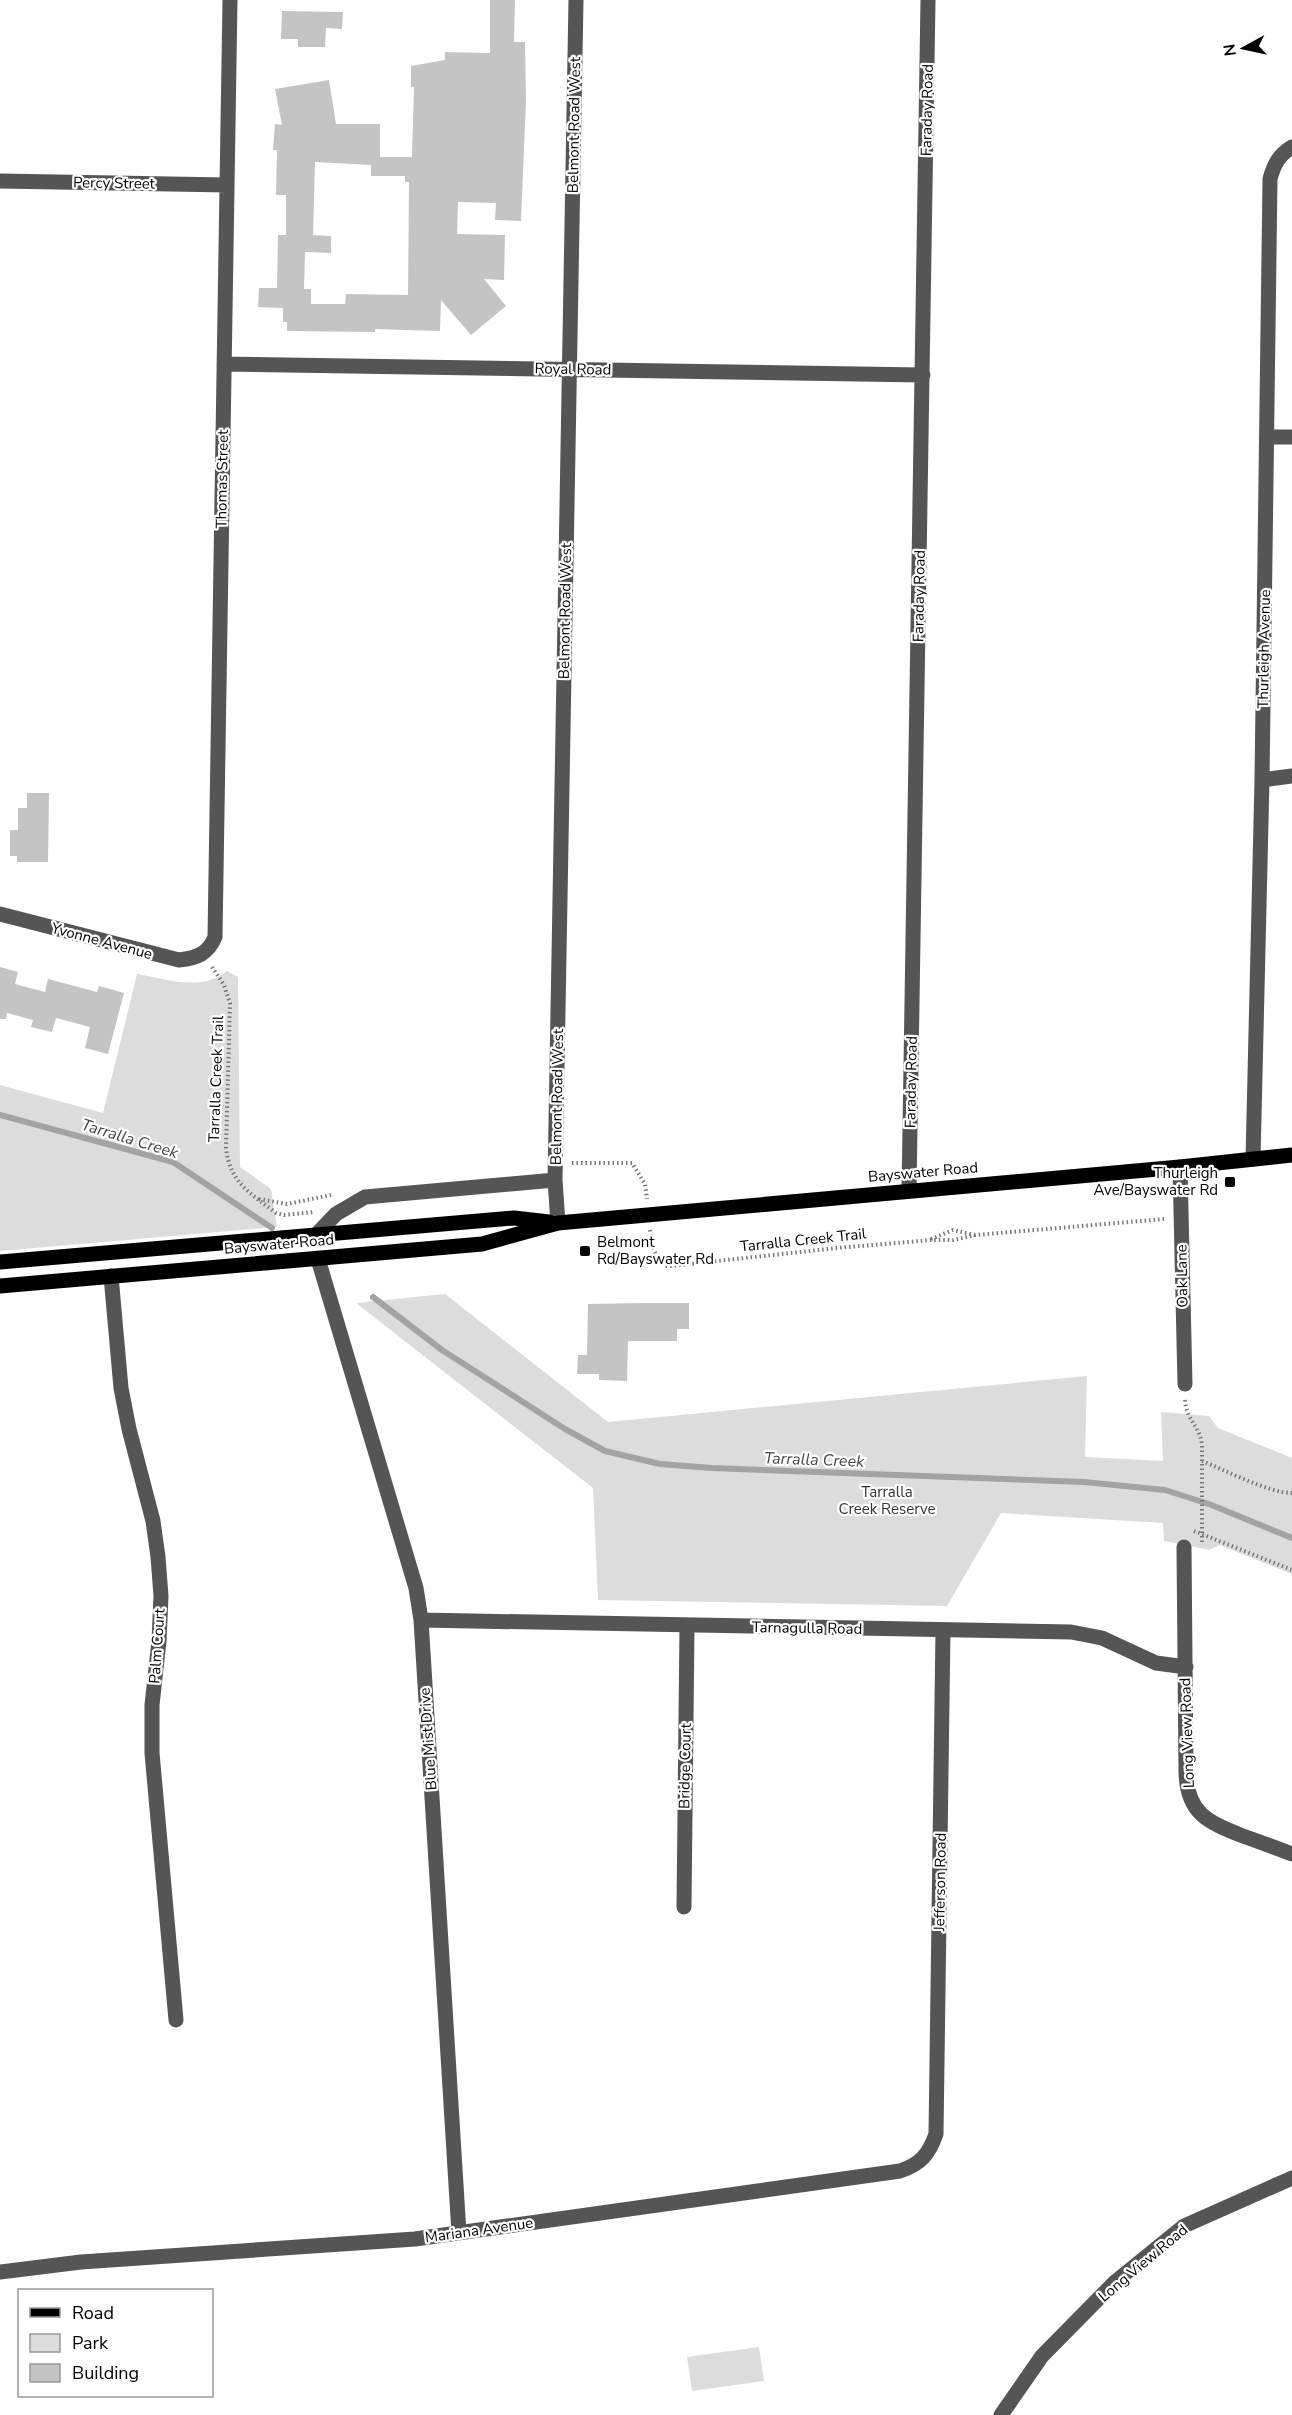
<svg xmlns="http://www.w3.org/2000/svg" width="1292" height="2415" viewBox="0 0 1292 2415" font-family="'Nunito Sans',sans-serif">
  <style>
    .green { fill: #dcdcdc }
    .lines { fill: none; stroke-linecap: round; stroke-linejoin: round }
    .stream { stroke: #a3a3a3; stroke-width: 6 }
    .building { fill: #c4c4c4; fill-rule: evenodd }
    .path { stroke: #777; stroke-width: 4; stroke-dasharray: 1.5 3; stroke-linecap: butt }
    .minor { stroke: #555; stroke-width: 15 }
    .major { stroke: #000; stroke-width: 15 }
    .poi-dot { fill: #000; stroke: #fff; stroke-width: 2 }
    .labels { text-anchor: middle; stroke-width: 4.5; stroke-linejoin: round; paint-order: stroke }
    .street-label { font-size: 15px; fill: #000; stroke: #fff }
    .poi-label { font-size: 15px; fill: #000; stroke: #fff; text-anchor: end }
    .park-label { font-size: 15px; fill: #333; stroke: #fff }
    .water-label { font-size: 16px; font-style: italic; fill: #444; stroke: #fff }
  </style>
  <rect width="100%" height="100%" fill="#fff"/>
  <path class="green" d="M227,971l11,6 2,190 31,22 6,38 -277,24v-166l103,28 34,-139c31,5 64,18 90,-3z
    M445,1294l163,128 479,-46 -2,81 78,4 -2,-49 48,4 9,12 74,30v116l-73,-29 -9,5 -46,-9 -1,-18 -162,-10 -54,93 -349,-6 -5,-112 -237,-185z
    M759,2347l5,34 -72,10 -5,-34z"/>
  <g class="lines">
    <path class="stream" d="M0,1115l173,47 99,66
      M373,1297l69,53 123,79 40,22 55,13 52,4 372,14 81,8 44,14 83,34"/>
  </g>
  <path class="building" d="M490,0h25l-1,42h11l1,58 -5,121 -26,-1 1,-17 -38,-1 -1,32 48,1 -1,45 -20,-1 22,27 -35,29 -30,-35 -1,31 -65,-2v3l-88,-1v-9h-4v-14l-25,-1 1,-19h18l1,-53h8v-40h-10l1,-45h-4l2,-26 7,1 -7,-36 54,-9 7,44h44v33h32l2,-70h-3v-21l34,-6v-8l45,1zM315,162l56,3v11h34v6h4l-1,113 -62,-1 -1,10h-34v-15h-7l1,-37 26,1v-17l-18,-1z
    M282,11l61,1 -1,17 -16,-1 -1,19h-27v-8h-17z
    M27,793h22l-1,69h-31v-6h-7v-26h8v-22h9z
    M0,967l18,5 -3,12 30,8 3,-13 49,13 2,-6 25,7 -16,61 -23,-6 5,-21 -34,-9 -4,14 -21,-5 2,-7 -26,-7 -1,6h-6z
    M643,1303h46v26h-12v12h-49l-1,40 -28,-1v-6h-22l1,-19h9l1,-51z"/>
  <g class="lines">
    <path class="path" d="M212,967l12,18 6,18 -4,145c4,35 24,45 50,65l8,2 30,-3
      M572,1163h60l13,21 2,15
      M259,1199l28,5 44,-9
      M650,1230c2,13 4,27 15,36h6l166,-18 94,-8h22l23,-5 188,-16
      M931,1239l22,-9 22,5
      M1185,1400c2,22 15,26 17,45v99
      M1202,1461c23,9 67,32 90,32
      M1194,1531l98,39"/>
    <path class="minor" d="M0,181l227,4
      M224,364l699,11
      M1267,437h25
      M1262,780l30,-4
      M0,914l179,46c18,-2 29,-6 36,-23l15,-937
      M1253,1159l9,-379 8,-601c4,-15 9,-24 22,-32
      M1180,1167l5,217
      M909,1191l19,-1191
      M558,1223l-3,-43 21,-1180
      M315,1236l21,-22 29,-17 190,-17
      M318,1259l98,329 5,32 38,613
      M111,1276l10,112 8,41 24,92 5,36 3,39 -2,45 -7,64v48l24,267
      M1184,1547l2,225c1,42 22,50 57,64 17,6 33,12 49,18
      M421,1620l650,12 31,6 54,25 30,4
      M684,1907l3,-281
      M0,2272l81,-10 334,-23 485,-68c21,-7 29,-17 36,-37l7,-504
      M1001,2415l41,-59 73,-74 69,-56 108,-48"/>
    <path class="major" d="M0,1262l514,-44 35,4
      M0,1286l482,-42 76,-21 622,-56 112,-12"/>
  </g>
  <g class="poi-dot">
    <rect x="1224" y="1176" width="12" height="12" rx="3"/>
    <rect x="579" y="1245" width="12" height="12" rx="3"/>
  </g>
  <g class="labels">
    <g class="street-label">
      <text transform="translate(927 110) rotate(-89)" y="5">Faraday Road</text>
      <text transform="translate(574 125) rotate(-89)" y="5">Belmont Road West</text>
      <text transform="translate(114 183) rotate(1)" y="5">Percy Street</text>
      <text transform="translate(573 369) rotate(1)" y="5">Royal Road</text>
      <text transform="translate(222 479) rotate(-89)" y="5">Thomas Street</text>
      <text transform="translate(919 596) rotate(-89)" y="5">Faraday Road</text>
      <text transform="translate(565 611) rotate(-89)" y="5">Belmont Road West</text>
      <text transform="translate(1264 649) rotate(-89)" y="5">Thurleigh Avenue</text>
      <text transform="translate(102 941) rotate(15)" y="5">Yvonne Avenue</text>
      <text transform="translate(216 1079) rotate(-88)" y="5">Tarralla Creek Trail</text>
      <text transform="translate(911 1082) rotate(-89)" y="5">Faraday Road</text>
      <text transform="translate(557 1097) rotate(-89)" y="5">Belmont Road West</text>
      <text transform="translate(923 1172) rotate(-5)" y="5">Bayswater Road</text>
      <text transform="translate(803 1240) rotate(-6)" y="5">Tarralla Creek Trail</text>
      <text transform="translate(279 1244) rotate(-5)" y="5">Bayswater Road</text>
      <text transform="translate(1182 1276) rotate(-91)" y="5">Oak Lane</text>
      <text transform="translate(807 1628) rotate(1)" y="5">Tarnagulla Road</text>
      <text transform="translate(157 1646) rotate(-86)" y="5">Palm Court</text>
      <text transform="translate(1187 1733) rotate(-92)" y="5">Long View Road</text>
      <text transform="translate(428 1739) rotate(-94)" y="5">Blue Mist Drive</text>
      <text transform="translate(685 1766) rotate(-89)" y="5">Bridge Court</text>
      <text transform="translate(940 1882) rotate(-89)" y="5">Jefferson Road</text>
      <text transform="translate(479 2230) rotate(-8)" y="5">Mariana Avenue</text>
      <text transform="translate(1143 2263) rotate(-40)" y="5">Long View Road</text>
    </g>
    <g class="poi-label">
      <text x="1218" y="1178">Thurleigh<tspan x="1218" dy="17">Ave/Bayswater Rd</tspan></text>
      <text x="597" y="1247" text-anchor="start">Belmont<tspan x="597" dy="17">Rd/Bayswater Rd</tspan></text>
    </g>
    <g class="park-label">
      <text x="887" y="1497">Tarralla<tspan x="887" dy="17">Creek Reserve</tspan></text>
    </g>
    <g class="water-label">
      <text transform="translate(130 1138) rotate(17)" y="6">Tarralla Creek</text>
      <text transform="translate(814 1459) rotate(2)" y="6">Tarralla Creek</text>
    </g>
  </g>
  <rect x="18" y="2289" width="195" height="108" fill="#ffffff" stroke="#999999" stroke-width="1.5"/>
  <rect x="30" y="2308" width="30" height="9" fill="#000000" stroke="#999999" stroke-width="1.5"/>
  <text x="72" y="2319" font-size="18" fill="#000000">Road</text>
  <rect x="30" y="2334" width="30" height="18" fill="#dcdcdc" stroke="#999999" stroke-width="1.5"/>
  <text x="72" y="2349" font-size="18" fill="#000000">Park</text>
  <rect x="30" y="2364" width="30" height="18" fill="#c4c4c4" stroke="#999999" stroke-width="1.5"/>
  <text x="72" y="2379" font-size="18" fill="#000000">Building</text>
  <g transform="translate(1244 48) rotate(262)" stroke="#ffffff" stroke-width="4.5" paint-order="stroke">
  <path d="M0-4.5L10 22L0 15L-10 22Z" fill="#000000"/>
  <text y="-9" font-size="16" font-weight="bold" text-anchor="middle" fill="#000000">N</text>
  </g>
</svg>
